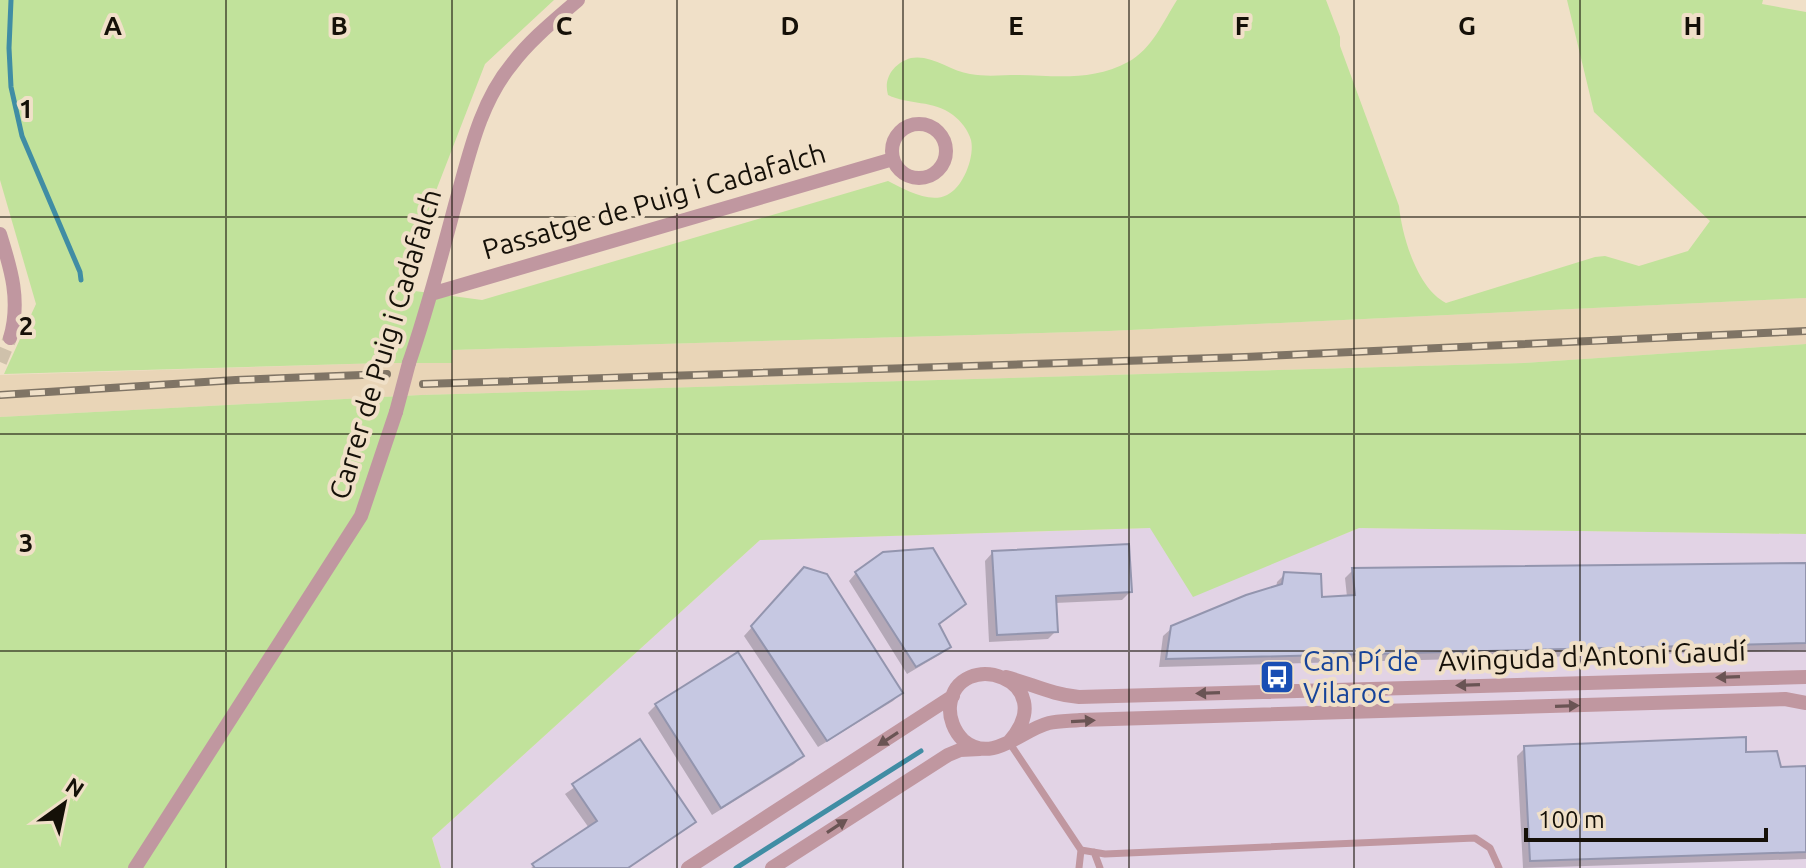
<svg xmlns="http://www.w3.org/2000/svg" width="1806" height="868" viewBox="0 0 1806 868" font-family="Ubuntu,sans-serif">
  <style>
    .built { fill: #e9d5b7 }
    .industrial { fill: #e2d3e5 }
    .green { fill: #c1e29b }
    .shadow { fill: #0003 }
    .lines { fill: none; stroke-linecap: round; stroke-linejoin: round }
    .stream { stroke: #408da4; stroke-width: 5 }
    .building { fill: #c6c8e2; stroke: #9395ae; stroke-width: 2 }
    .street-tunnel { stroke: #cfc1ab; stroke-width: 14; stroke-dasharray: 14 7; stroke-linecap: butt }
    .lane { stroke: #c097a0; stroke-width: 7 }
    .street { stroke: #c097a0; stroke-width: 14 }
    .rail-casing { stroke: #7f7465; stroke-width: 8 }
    .rail { stroke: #f0e0c8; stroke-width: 5; stroke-dasharray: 15; stroke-linecap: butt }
    .street-bridge { stroke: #c097a0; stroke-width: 14 }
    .oneway { fill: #6a5454 }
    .grid { fill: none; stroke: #151008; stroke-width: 2; stroke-opacity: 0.55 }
    .labels { text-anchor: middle; stroke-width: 8; stroke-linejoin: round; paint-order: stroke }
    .street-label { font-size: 28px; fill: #151008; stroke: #f0e0c8 }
    .transit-label { font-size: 28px; fill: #164399; stroke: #f0e0c8; text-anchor: start }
    .grid-label { font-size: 26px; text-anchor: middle; font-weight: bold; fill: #151008; stroke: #f0e0c8; stroke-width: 8; stroke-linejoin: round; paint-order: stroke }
  </style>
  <rect width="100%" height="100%" fill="#f0e0c8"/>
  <path class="built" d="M1806,298v46l-282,19 -1103,32 -421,22v-42l384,-12h68v-13l657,-19z"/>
  <path class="industrial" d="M1151,528l42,68 166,-68 447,6v334h-1365l-9,-30 328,-298z"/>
  <path class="green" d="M0,0h554l-69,64 -82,212 -3,13 82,11 406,-119c16,8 41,23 59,14 16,-7 28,-38 24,-55 -3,-10 -10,-19 -18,-25 -19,-15 -45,-10 -65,-20 -5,-17 6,-32 23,-37 20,-4 40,13 59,16 16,3 33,1 49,1 38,1 74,6 109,-13 24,-13 35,-40 49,-62h149l14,37v9l59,160c3,30 18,82 47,97l149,-46 10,-1 34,10 49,-15 22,-30 -116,-109 -27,-112h196l-1,4 44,8v286l-697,33 -657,19v13h-68l-380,11 32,-70 -36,-124z
    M1806,344v190l-447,-6 -166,69 -43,-69 -390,12 -328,298 9,30h-441v-451l421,-22 1103,-32z"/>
  <path class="shadow" d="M993,552l137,40 -8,8 -67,3 1,28 -8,8 -59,3 -4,-81z
    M1806,565v85l-647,17 4,-31 9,-8 104,-40 1,-6 8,-8 35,25 27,-2 -2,-19 8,-8z
    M856,573l81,53 12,20 -8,8 -34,20 -58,-93z
    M796,578l105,115 -8,8 -75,46 -74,-111z
    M656,705l146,51 -8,8 -82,51 -64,-102z
    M639,742l54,80 -64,46h-98l58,-40 -24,-34z
    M1525,748l219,6 35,15 27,-1v91l-283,9 -6,-112z"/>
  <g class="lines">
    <path class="stream" d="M11,0l-2,48 2,39 11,49 58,136 1,8
      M736,868l185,-117"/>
  </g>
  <path class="building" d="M1129,544l3,48 -76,4 2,36 -61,3 -5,-84z
    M933,548l33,56 -27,20 12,23 -35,20 -61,-95 28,-20z
    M1806,563v80l-640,16 5,-33 75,-31 36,-11 2,-12 37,2 1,23 33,-2 -3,-27z
    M804,567l23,7 76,119 -76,48 -76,-115z
    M738,652l66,104 -83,52 -66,-104z
    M1746,737v15l31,-1 4,16 25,-1v86l-276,9 -6,-115z
    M640,739l56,83 -68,46h-93l-3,-4 65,-43 -25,-37z"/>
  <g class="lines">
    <path class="street-tunnel" d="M0,362l10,-24"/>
    <path class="lane" d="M1009,742l72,108 -2,18
      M1081,850l24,4 370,-16 15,10 9,20
      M1094,852l6,16"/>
    <path class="street" d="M892 151a27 27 0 1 1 54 0a27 27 0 1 1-54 0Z
      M0,234c11,35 21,67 10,104
      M431,294l462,-135
      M409,363c18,-52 32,-105 46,-158 14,-49 24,-101 57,-141 18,-24 43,-44 66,-64
      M1006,677c26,7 47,18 73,20l727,-20
      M1009,742c55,-62 -52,-97 -59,-36 -1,12 4,25 13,34 29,25 58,-10 86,-17 9,-2 21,-2 31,-3l705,-21 21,4
      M135,868l226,-352 35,-104
      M688,868l265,-172
      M772,868l176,-113 12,-5 20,-1"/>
    <g class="rail-casing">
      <path id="rail" d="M423,384l822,-27 561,-26
        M0,395l236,-15 151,-6"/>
    </g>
    <use href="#rail" class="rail"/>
    <path class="street-bridge" d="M396,412l13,-49"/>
  </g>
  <defs><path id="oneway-solid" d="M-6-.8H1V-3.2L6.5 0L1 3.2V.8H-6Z" transform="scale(2)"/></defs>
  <g class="oneway">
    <use href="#oneway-solid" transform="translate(1728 677) rotate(178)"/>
    <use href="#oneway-solid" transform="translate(1468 685) rotate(178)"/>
    <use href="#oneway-solid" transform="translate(1208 693) rotate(178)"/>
    <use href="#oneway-solid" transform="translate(1567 706) rotate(-2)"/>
    <use href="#oneway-solid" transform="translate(1083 721) rotate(-3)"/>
    <use href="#oneway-solid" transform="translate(888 739) rotate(147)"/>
    <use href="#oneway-solid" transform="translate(837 826) rotate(-33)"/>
  </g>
  <path class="grid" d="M226,0v868M452,0v868M677,0v868M903,0v868M1129,0v868M1354,0v868M1580,0v868M0,217h1806M0,434h1806M0,651h1806"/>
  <defs>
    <g id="bus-square" transform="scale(1.8)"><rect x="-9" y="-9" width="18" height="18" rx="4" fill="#1a4fb4" stroke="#f0e0c8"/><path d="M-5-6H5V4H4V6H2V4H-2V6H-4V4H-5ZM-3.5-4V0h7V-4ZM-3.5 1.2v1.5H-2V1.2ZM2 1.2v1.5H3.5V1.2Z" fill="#fff"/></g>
  </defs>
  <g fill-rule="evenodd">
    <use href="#bus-square" x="1277" y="677"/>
  </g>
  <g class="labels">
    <g class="street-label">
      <text transform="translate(654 201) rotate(-16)" y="10">Passatge de Puig i Cadafalch</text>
      <text transform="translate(385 344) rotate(-73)" y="10">Carrer de Puig i Cadafalch</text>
      <text transform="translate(1592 656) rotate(-2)" y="10">Avinguda d'Antoni Gaudí</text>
    </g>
    <g class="transit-label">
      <text x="1303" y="671">Can Pí de<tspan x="1303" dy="32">Vilaroc</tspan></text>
    </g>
  </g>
  <g class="grid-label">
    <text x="113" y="35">A</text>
    <text x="339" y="35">B</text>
    <text x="564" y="35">C</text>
    <text x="790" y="35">D</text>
    <text x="1016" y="35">E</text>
    <text x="1242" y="35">F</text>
    <text x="1467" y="35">G</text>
    <text x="1693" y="35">H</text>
    <text x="26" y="118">1</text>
    <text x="26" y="335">2</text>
    <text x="26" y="552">3</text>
  </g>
  <g transform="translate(64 804) rotate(33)" stroke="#f0e0c8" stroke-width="6" paint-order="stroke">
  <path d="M0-6L14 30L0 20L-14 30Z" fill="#151008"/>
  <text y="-12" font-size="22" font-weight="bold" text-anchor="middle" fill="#151008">N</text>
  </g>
  <path d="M1526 828v12h240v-12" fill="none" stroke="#151008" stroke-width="4"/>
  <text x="1538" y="828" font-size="24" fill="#151008" stroke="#f0e0c8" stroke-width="6" paint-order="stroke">100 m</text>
</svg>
